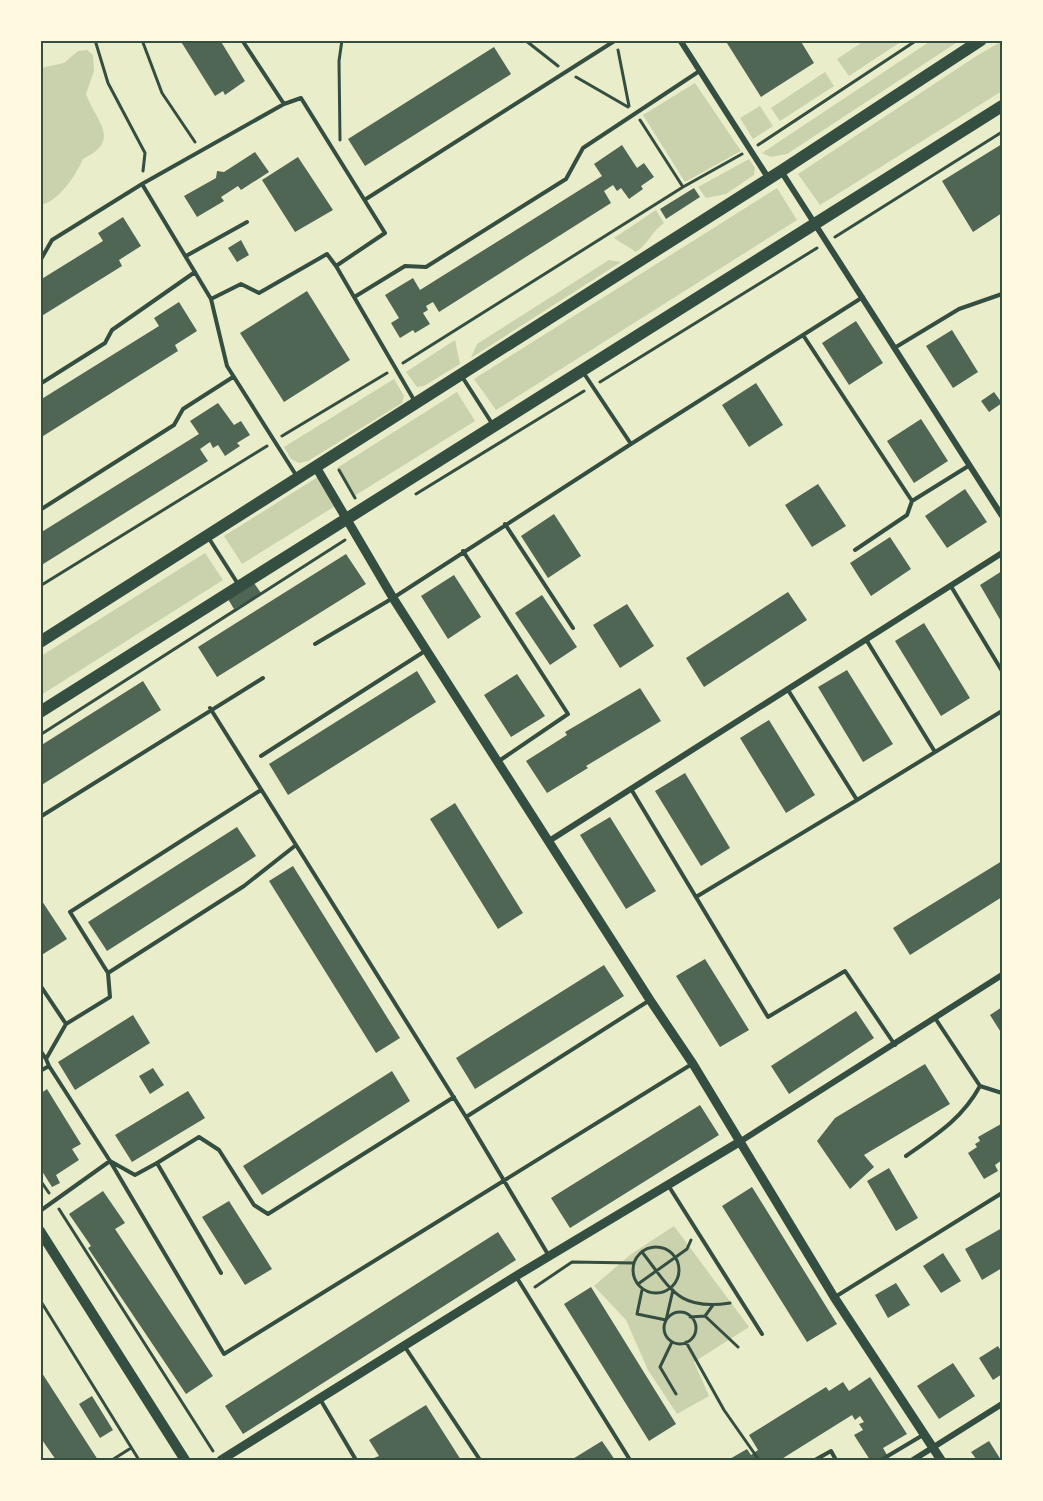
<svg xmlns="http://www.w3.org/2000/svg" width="1043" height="1501" viewBox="0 0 1043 1501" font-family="'Work Sans',sans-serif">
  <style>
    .green { fill: #cad2ad }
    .building { fill: #4f6655 }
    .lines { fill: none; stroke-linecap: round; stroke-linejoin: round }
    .path { stroke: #344e41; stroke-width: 3 }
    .service { stroke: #344e41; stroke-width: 4 }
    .minor { stroke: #344e41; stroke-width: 6 }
    .tertiary { stroke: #344e41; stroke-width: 9 }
    .secondary { stroke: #344e41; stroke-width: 10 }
    .primary { stroke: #344e41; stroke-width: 12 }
    .neatline { fill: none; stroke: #344e41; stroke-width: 2 }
  </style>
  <rect width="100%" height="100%" fill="#e9edc9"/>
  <path class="green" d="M932,40l27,1 -172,113 -16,3 -9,-4z
    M864,41h38l-53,35 -12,-17z
    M1002,41v50l-182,114 -22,-31 180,-119z
    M87,50l6,5 1,16 -8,23c9,26 37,46 -3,65 -7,16 -24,42 -42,46v-137l23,-5 14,-12z
    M825,72l9,14 -54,35 -9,-13z
    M695,83l46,68 -56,31 -42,-67z
    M760,106l13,20 -20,13 -13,-21z
    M749,159l6,9 -1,7 -28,19 -20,4 -8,-11z
    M777,188l20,32 -301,190 -22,-31z
    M656,210l8,13c-12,8 -16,21 -28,29l-22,-14z
    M609,260l12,2 -150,96 6,-14z
    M455,340l5,24 -36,22 -7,1 -11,-15z
    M394,379l10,17 -2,7 -94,58 -9,2 -8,-4 -7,-12z
    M457,392l18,29 -121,75 -17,-28z
    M321,475l19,28 -98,61 -18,-28z
    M205,553l18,27 -182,115v-39z
    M674,1226l75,101 -55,35 15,34 -32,18 -29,-44 -22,-50 -32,-34 36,-31z"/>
  <path class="building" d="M180,40h40l25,41 -20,14 -2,-4 -8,5z
    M725,40h75l14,23 -53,34z
    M494,47l17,27 -146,92 -17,-27z
    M1002,144v69l-29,19 -31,-51z
    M622,145l15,23 7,-5 10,14 -13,9 2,3 -14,10 -8,-11 -4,3 -4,-6 -9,6 7,12 -172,109 -6,-10 -7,4 2,4 -5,3 7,11 -15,9 -2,-3 -13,8 -9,-15 8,-5 -14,-23 28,-17 7,12 182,-114 -8,-12z
    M255,152l14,20 -28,18 -3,-4 -17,11 3,4 -27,16 -13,-21 32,-18 1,-7 7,1z
    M298,157l35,53 -38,22 -33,-52z
    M694,188l6,9 -34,22 -6,-10z
    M123,217l18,29 -22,14 3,6 -82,51v-37l63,-39 -5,-8z
    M241,240l8,15 -12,7 -9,-14z
    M307,291l43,69 -66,42 -44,-69z
    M179,302l18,29 -22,14 3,6 -138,87v-38l119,-74 -5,-8z
    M856,321l27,42 -34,22 -27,-42z
    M952,330l26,42 -25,16 -27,-42z
    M756,383l27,42 -34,22 -27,-42z
    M994,392l8,11 -13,9 -8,-11z
    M218,403l16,22 7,-4 9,14 -13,8 3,3 -15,10 -7,-11 -5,3 -3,-6 -10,7 8,12 -168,105v-33l159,-99 -9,-13z
    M921,419l27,42 -34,22 -27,-42z
    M818,484l28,42 -34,21 -27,-42z
    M965,489l22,33 -40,26 -22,-32z
    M554,514l27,42 -33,22 -27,-42z
    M890,537l21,32 -40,27 -21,-33z
    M346,554l20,30 -149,93 -19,-30z
    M1002,571v52l-22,-38z
    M454,575l27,42 -33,22 -27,-43z
    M254,583l7,10 -27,16 -6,-10z
    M788,592l19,28 -103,67 -18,-29z
    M542,595l35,52 -27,18 -35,-52z
    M627,604l27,42 -34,22 -27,-43z
    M924,623l46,75 -29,18 -46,-75z
    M847,670l46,74 -30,18 -45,-75z
    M417,671l19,31 -148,93 -19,-31z
    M517,674l28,42 -34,21 -27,-42z
    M143,681l18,29 -121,76v-40z
    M640,688l21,33 -75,45 2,2 -41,25 -21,-32 41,-26 -2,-3z
    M769,720l46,75 -29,18 -46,-75z
    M685,773l45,75 -29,18 -46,-75z
    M455,803l68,110 -25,16 -68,-110z
    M610,817l46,74 -30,18 -46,-74z
    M237,827l19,29 -149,95 -19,-29z
    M1002,861v36l-92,58 -17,-27z
    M293,866l107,172 -24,15 -107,-172z
    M40,898l27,41 -27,17z
    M705,959l44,71 -29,17 -44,-71z
    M604,965l20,31 -149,93 -19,-31z
    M1002,1007v27l-12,-19z
    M856,1011l18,27 -85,56 -18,-28z
    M133,1015l17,28 -75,47 -17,-28z
    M925,1064l25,40 -86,51 10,12 -24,22 -33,-48 18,-23z
    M153,1068l11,17 -14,9 -11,-18z
    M392,1071l18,30 -148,94 -19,-29z
    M47,1089l34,55 -9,5 7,11 -23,15 4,8 -8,4 -12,-19v-74z
    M188,1091l17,27 -73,44 -17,-27z
    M700,1105l19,30 -149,93 -19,-30z
    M1001,1124l1,36 -7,5 3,6 -14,8 -16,-26 9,-6 -2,-3 5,-3 -2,-4z
    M889,1168l29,50 -22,13 -29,-50z
    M752,1187l85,137 -30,18 -85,-136z
    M103,1191l22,32 -10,6 98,147 -27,18 -98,-146 3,-2 -22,-32z
    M229,1201l43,68 -27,16 -43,-68z
    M1002,1228v40l-20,12 -17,-31z
    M498,1232l18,28 -273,174 -18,-28z
    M943,1253l18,28 -20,12 -18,-27z
    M896,1283l14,22 -22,13 -13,-23z
    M591,1287l85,137 -27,17 -85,-137z
    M998,1346l4,7v21l-9,6 -14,-22z
    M953,1363l22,33 -36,23 -22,-33z
    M40,1370l58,90h-42l-16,-23z
    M870,1377l37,57 -24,14 4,7 -8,5h-9l-16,-25 9,-5 -4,-6 5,-2 -4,-6 -5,4 -3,-5 -72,45h-52l19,-11 4,6 7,-5 -9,-15 77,-48 3,4 14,-9 6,9z
    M92,1396l21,34 -13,8 -21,-34z
    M426,1405l35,55h-85l-2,-2 5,-2 -10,-16z
    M602,1441l13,19h-44z
    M989,1441l12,19h-24l-6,-8z"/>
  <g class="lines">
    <path class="path" d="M95,40l13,43 37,70 -2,18
      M142,40l20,53 33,49
      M525,40l33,26
      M618,50l11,56
      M576,77l52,30
      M640,120l43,67
      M340,140l-1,-79 3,-21
      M758,145l159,-105
      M835,237l167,-105
      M403,363l280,-176 59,-33
      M600,382l217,-134
      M282,436l105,-63
      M339,470l16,28
      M416,494l168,-103
      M40,586l227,-140
      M40,735l305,-195
      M40,1180l9,13
      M59,1209l154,242
      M633 1270a23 23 0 1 1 46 0a23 23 0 1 1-46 0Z
      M642,1252c29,37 36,59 88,51
      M638,1284l49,-35 4,-9
      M535,1287l37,-25 62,1
      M642,1290l-5,24 29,6 7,-30
      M40,1300l99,160
      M664 1328a16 16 0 1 1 32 0a16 16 0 1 1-32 0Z
      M705,1316l8,-11
      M690,1317l15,-1 33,31
      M672,1342l-12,25 16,27
      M686,1342l38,68 35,50
      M112,1460l19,-12"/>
    <path class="service" d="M242,40l42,64
      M142,184l142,-80 17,-6 84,135 -49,33 78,134
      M366,199l250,-159
      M186,256l61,-34
      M40,261l12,-21 90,-56 69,115 16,67 69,109
      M356,296l49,-30 21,1 140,-88 17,-31 115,-76
      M211,299l30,-15 18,9 68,-39 9,12
      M896,347l63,-38 43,-15
      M583,372l48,72 172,-109
      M461,375l32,50
      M40,384l65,-41 7,-13 83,-58
      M912,501l58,-36
      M40,510l134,-85 9,-16 50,-32
      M505,524l68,104
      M208,537l30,47
      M855,550l52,-35 5,-14 -109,-166 60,-38
      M463,551l105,163 -69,47
      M952,588l50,83
      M867,641l68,111
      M315,644l78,-46 238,-154
      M788,690l69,110 145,-89
      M261,756l164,-105
      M631,789l137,228 77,-46 50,74
      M40,817l223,-139
      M296,845l170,272
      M696,897l161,-97
      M108,973l136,-87 52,-41 -86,-137
      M40,985l26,39 -20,35 3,7
      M935,1018l45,68 22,7
      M66,1024l44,-27 -2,-24 -38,-61 191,-122
      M40,1050l6,9
      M40,1071l9,-5 61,95 114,193 468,-290
      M906,1156c30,-21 56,-37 74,-70
      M157,1163l42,-26 20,13 35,55 14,9 186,-117
      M668,1185l94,149
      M40,1211l70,-50 25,14 22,-12 64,110
      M549,1256l-83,-139 184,-117
      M517,1278l113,182
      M835,1297l167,-104
      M405,1347l75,113
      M320,1399l36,61
      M815,1460l16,-9 5,9
      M881,1460l42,-25"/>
    <path class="minor" d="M680,40l89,139
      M781,171l221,345
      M549,841l453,-288
      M741,1141l261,-166
      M913,1460l89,-56"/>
    <path class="tertiary" d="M316,467l77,131 257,402 43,64 141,233 107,163
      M221,1460l295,-184 225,-135"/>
    <path class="secondary" d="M40,1231l145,229"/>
    <path class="primary" d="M40,642l741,-471 200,-131
      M40,712l962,-606"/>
  </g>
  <rect width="1043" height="1501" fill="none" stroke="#fefae0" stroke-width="84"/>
  <rect x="42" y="42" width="959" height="1417" class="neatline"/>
</svg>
